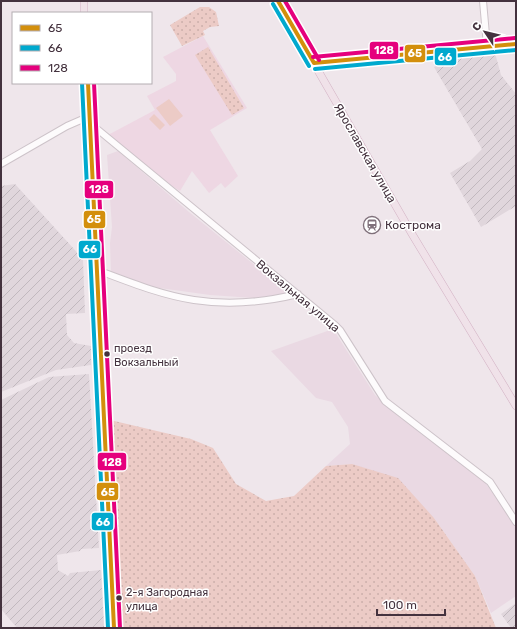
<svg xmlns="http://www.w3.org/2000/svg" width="517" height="629" viewBox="0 0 517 629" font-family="Rubik,sans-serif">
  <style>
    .residential { fill: #ead9e3 }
    .industrial { fill: url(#industrial-furrows) }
    .education { fill: #eed7e3 }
    .grass { fill: url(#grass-dots) }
    .park { fill: #eccbc6 }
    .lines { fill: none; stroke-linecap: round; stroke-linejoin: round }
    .minor-casing { stroke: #cdc3c9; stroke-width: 8 }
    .major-casing { stroke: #d3b2c4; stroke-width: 8 }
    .minor { stroke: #fdfbfc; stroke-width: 6 }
    .major { stroke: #f0e2e9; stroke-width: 7 }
    .bus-1-casing { stroke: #fff; stroke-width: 7 }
    .bus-2-casing { stroke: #fff; stroke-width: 7 }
    .bus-3-casing { stroke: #fff; stroke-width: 7 }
    .bus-1 { stroke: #d38f0c; stroke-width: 4 }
    .bus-2 { stroke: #00a9ce; stroke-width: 4 }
    .bus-3 { stroke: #e5007d; stroke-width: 4 }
    .bus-dot { fill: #44323e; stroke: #fff; stroke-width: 1.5 }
    .labels { text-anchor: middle; stroke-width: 3; stroke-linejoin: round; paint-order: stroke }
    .bus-label { font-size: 11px; fill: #44323e; stroke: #fff; text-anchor: start }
    .street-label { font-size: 12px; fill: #44323e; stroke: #fff }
    .poi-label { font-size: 12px; fill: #44323e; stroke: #fff; text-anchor: start }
    .line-badge { stroke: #fff; stroke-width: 1.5 }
    .badge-label { font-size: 11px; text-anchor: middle; font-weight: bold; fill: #fff }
  </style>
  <defs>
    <pattern id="industrial-furrows" width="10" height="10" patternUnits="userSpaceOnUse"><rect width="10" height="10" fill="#e0d6dc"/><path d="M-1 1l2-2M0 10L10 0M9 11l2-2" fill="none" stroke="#c1b8be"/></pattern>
    <pattern id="grass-dots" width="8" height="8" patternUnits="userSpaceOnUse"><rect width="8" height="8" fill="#eccbc6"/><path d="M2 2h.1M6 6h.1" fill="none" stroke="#ccafab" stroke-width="1.8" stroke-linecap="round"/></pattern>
  </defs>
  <rect width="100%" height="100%" fill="#efe6eb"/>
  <path class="residential" d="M118,151l71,61 99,80 -9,4 -25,2 -44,-3 -65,-9 -34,-13 -1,-30 2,-16 -5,-72z
    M333,329l42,66 23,21 86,65 32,46v69l-25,17 -16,-37 -41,-58 -82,-54 -26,2 24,-22 -2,-17 -16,-25 -16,-4 -45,-47z"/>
  <path class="industrial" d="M495,53l6,22 15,19v112l-35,21 -31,-54 20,-12 12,-12 -48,-82 25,-11z
    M15,184l68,75 2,54 -19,1 1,21 7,8 17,3v19l-35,5 -55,22v-206z
    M89,374l10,174 -18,1 -1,2 -23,4 1,15 10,6 2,-3 31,-3 3,58h-87l-16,-19v-209l48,-23z
    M516,603v25h-5l-10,-14z"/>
  <path class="education" d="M203,36l44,72 -37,22 28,46 -13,12 -4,-5 -12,10 -17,-22 -12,20 -19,-12 -53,-44 47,-25 -8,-14 29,-15v-7l-13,-17z"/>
  <path class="grass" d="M200,7h9l7,5 3,14 -9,1 -7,4 2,4 -23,11 -12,-21z
    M208,47l36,61 -12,7 -37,-60z
    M110,420l81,19 22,9 23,36 30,17 28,-5 32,-30 26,-2 46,14 36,40 41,58 21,52h-376z"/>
  <path class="park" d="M169,99l14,17 -13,10 -14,-18z
    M154,114l11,11 -5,5 -11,-11z"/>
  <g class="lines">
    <g class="minor-casing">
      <path id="minor" d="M483,1l4,45
        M91,124l244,201 5,5 45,71 105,81 26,40
        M1,164l66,-38 23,-10
        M97,270c32,12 64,25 97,30 33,5 71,2 104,-6"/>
    </g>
    <g class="major-casing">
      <path id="major" d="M84,1v12
        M278,1l134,233 104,172
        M314,63l202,-19
        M88,83l24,474 2,71"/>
    </g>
    <use href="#minor" class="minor"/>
    <use href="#major" class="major"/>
    <g class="bus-1-casing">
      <path id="bus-1" d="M278,1l36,62
        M314,63l202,-19
        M88,83l26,545"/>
    </g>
    <g class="bus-2-casing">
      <path id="bus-2" d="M273,4l36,62
        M315,69l201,-19
        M82,83l26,545"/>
    </g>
    <g class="bus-3-casing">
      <path id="bus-3" d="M285,1l34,59
        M313,57l202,-19
        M94,83l26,545"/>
    </g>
    <use href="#bus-1" class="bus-1"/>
    <use href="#bus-2" class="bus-2"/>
    <use href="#bus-3" class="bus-3"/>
  </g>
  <defs>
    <g id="station-ring" transform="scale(0.9)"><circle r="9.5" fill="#fff" stroke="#80717b" stroke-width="1.5"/><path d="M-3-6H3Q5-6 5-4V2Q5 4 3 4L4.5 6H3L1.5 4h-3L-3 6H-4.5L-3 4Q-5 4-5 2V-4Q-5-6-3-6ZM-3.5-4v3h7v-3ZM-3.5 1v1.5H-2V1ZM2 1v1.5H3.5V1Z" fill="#80717b"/></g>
  </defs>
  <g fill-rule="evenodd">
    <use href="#station-ring" x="372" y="225"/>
  </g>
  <g class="bus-dot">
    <circle cx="107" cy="354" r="3.5"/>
    <circle cx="119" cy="598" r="3.5"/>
  </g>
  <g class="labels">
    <g class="bus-label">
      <text x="114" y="352">проезд<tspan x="114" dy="14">Вокзальный</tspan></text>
      <text x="126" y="596">2-я Загородная<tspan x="126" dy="14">улица</tspan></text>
    </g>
    <g class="street-label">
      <text transform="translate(365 153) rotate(60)" y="4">Ярославская улица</text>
      <text transform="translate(298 296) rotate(40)" y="4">Вокзальная улица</text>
    </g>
    <g class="poi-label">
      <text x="385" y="229">Кострома</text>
    </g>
  </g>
  <g class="line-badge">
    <rect x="369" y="41" width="30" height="19" rx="4" fill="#e5007d"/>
    <rect x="404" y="44" width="22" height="19" rx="4" fill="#d38f0c"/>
    <rect x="434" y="47" width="23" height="19" rx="4" fill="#00a9ce"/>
    <rect x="84" y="180" width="30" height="19" rx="4" fill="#e5007d"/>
    <rect x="83" y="210" width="23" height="19" rx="4" fill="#d38f0c"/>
    <rect x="78" y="240" width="23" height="19" rx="4" fill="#00a9ce"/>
    <rect x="97" y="452" width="30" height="19" rx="4" fill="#e5007d"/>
    <rect x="96" y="482" width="23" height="19" rx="4" fill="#d38f0c"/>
    <rect x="91" y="512" width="23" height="19" rx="4" fill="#00a9ce"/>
  </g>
  <g class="badge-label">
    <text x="384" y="54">128</text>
    <text x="415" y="57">65</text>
    <text x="445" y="61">66</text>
    <text x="99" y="193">128</text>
    <text x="94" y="223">65</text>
    <text x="90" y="253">66</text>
    <text x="112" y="466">128</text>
    <text x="108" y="496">65</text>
    <text x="103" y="526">66</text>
  </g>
  <rect width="517" height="629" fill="none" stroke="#44323e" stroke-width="4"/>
  <rect x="12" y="12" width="140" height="72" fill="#ffffff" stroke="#b4adb2"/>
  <rect x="20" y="25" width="20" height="6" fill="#d38f0c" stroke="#b4adb2"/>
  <text x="48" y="32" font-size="12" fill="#44323e">65</text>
  <rect x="20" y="45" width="20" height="6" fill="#00a9ce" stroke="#b4adb2"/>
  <text x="48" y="52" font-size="12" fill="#44323e">66</text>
  <rect x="20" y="65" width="20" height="6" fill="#e5007d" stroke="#b4adb2"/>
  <text x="48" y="72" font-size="12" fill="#44323e">128</text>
  <g transform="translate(485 32) rotate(305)" stroke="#ffffff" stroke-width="3" paint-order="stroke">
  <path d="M0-3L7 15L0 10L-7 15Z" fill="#44323e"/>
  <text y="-6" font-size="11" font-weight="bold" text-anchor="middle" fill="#44323e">С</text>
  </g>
  <path d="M377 609v6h68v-6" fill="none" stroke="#44323e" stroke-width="2"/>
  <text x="383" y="609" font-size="12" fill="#44323e" stroke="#ffffff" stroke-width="3" paint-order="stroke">100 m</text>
</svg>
